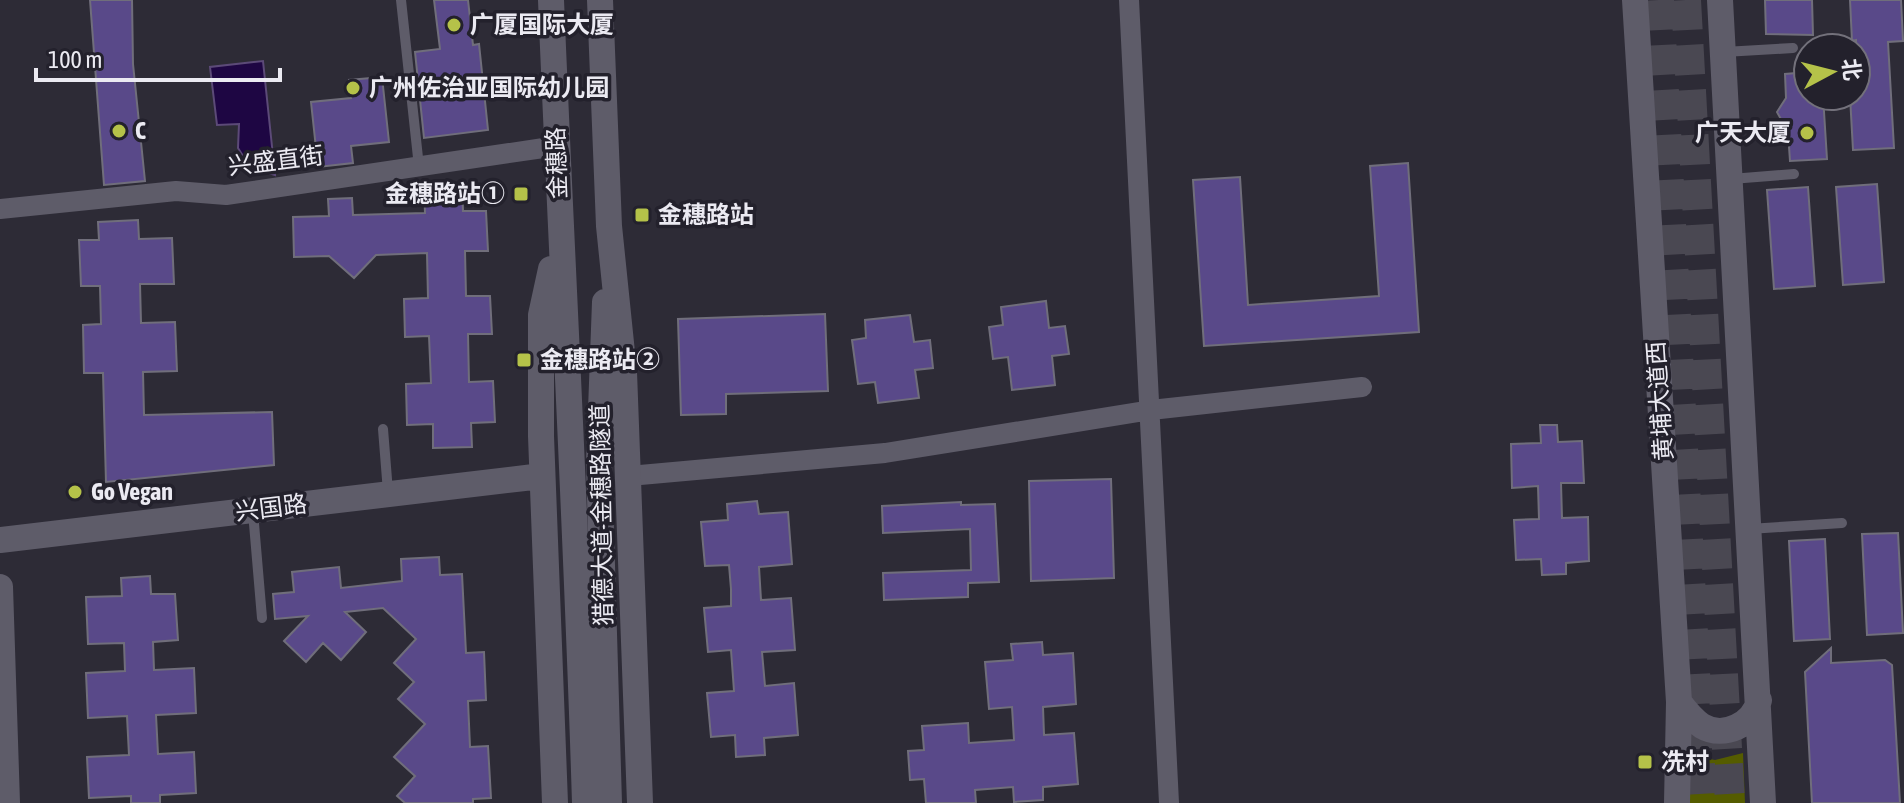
<svg xmlns="http://www.w3.org/2000/svg" width="1904" height="803" viewBox="0 0 1904 803" font-family="'Asap Condensed','Noto Sans SC',sans-serif">
  <style>
    .forest { fill: #555c00 }
    .water { fill: #1e0643; stroke: #5c4a78; stroke-width: 2 }
    .building { fill: #594989; stroke: #706e7b; stroke-width: 2 }
    .lines { fill: none; stroke-linecap: round; stroke-linejoin: round }
    .primary-tunnel { stroke: #4a4852; stroke-width: 30; stroke-dasharray: 30 15; stroke-linecap: butt }
    .lane { stroke: #5e5c69; stroke-width: 10 }
    .street { stroke: #5e5c69; stroke-width: 20 }
    .secondary { stroke: #5e5c69; stroke-width: 26 }
    .poi-dot { fill: #b5c249; stroke: #23212c; stroke-width: 3 }
    .labels { text-anchor: middle; stroke-width: 7; stroke-linejoin: round; paint-order: stroke }
    .poi-label { font-size: 24px; font-weight: bold; fill: #ebeaf2; stroke: #23212c; text-anchor: start }
    .street-label { font-size: 24px; fill: #ebeaf2; stroke: #23212c }
  </style>
  <rect width="100%" height="100%" fill="#2d2b36"/>
  <path class="forest" d="M1743,753l2,50h-60l-2,-49 32,6z"/>
  <path class="water" d="M263,61l12,114 -25,-8 -12,-19 1,-24 -22,1 -7,-58z"/>
  <path class="building" d="M90,0h42l1,64 12,117 -41,4z
    M434,0h34l5,45 6,-1 9,86 -64,8 -9,-86 25,-3z
    M1765,0h47l1,35 -47,-1z
    M1850,0h51l2,41 -15,1 6,106 -41,2 -3,-54h6v-56l-4,1z
    M1808,72v24h15l4,63 -37,2 -2,-29 -11,-20 9,-14 -1,-24z
    M382,77l7,65 -38,4 2,17 -35,4 -7,-65 40,-4 -2,-18z
    M1408,163l11,169 -215,14 -11,-166 47,-3 8,128 131,-9 -9,-130z
    M462,184l1,27h23l2,40h-23l1,45h24l2,38h-24l1,48 24,-1 2,41 -24,1 1,24 -39,1v-24l-26,1 -1,-41 25,-1 -2,-47 -24,1 -1,-38 24,-1 -1,-45 -51,2 -22,23 -25,-22 -35,1 -1,-40 36,-1 -1,-17 24,-1 1,17 72,-2 -1,-27z
    M1877,184l7,98 -41,3 -7,-98z
    M1808,187l7,99 -41,3 -7,-99z
    M138,220l1,19 33,-1 2,46h-34l1,39 34,-1 2,49 -34,1 1,43 128,-3 2,53 -168,17 -3,-109h-19l-1,-48 18,-1 -1,-38h-19l-2,-46h20l-1,-18z
    M1046,301l3,27 16,-2 4,28 -17,2 3,29 -43,5 -4,-33 -15,2 -4,-32 14,-2 -2,-18z
    M825,314l3,77 -102,3v20l-45,1 -3,-96z
    M910,315l4,27 16,-2 3,28 -18,2 4,28 -41,5 -3,-21 -17,2 -6,-44 14,-2 -1,-18z
    M1540,425h17l1,17 24,-1 2,42h-23l1,35 26,-1 1,44 -23,2v11l-24,1 -1,-16 -25,1 -2,-40 25,-1 -1,-33 -26,2 -1,-44 30,-1z
    M1111,479l3,99 -83,3 -2,-100z
    M757,501l2,13 29,-2 4,52 -33,3 2,33 30,-2 4,52 -33,2 3,34 29,-3 4,52 -34,3 1,17 -29,2 -1,-22 -24,2 -4,-44 27,-2 -3,-41 -23,2 -4,-44 27,-2v-17l-2,-24 -24,1 -4,-44 27,-2 -1,-16z
    M961,502v3l34,-1 4,78 -31,1v14l-84,3 -1,-27 88,-3 -1,-41 -87,4 -1,-27z
    M1898,533l5,100 -36,2 -5,-101z
    M1825,539l5,100 -36,2 -5,-100z
    M439,557l1,18 22,-1 4,79 18,-1 2,48 -18,1 2,46 18,-1 3,52 -18,1v4h-68l-8,-7 18,-20 -21,-19 31,-33 -27,-25 16,-17 -20,-19 22,-24 -33,-31 -38,4 21,20 -25,28 -18,-17 -17,19 -22,-21 24,-25 -33,3 -2,-25 21,-2 -2,-20 47,-5 2,21 61,-7 -1,-22z
    M150,576l1,18h24l3,46 -25,2 1,28 40,-2 2,45 -40,2 2,39 36,-2 2,41 -36,2v8h-29v-7l-42,2 -2,-41 42,-2 -2,-39 -39,2 -2,-45 39,-2 -1,-28 -36,1 -2,-47 36,-1 -1,-18z
    M1042,642l1,13 30,-2 3,51 -33,3 1,28 30,-2 4,51 -35,3v13l-29,2 -1,-15 -38,3 1,13h-50l-2,-24 -14,1 -2,-29 16,-1 -2,-24 46,-3 1,20 45,-3 -2,-33 -23,2 -4,-47 28,-2 -2,-16z
    M1831,648v15l54,-3 7,5 8,138h-88l-7,-131z"/>
  <g class="lines">
    <path class="primary-tunnel" d="M1659,0l43,803
      M1686,0l44,803"/>
    <path class="lane" d="M401,0l18,167
      M1724,52l69,-4
      M1731,179l63,-5
      M383,429l5,63
      M253,512l9,106
      M1749,529l93,-6"/>
    <path class="street" d="M1129,0l40,803
      M0,209l176,-18 50,4 331,-49
      M629,476l256,-23 266,-43 211,-23"/>
    <path class="secondary" d="M551,0c11,268 26,535 34,803
      M600,0l9,226 15,146 16,431
      M1635,0l44,702 -2,101
      M1720,0l43,803
      M551,269l-10,46v121l14,367
      M605,302l-6,162 10,339
      M0,540l542,-64
      M0,587l7,216
      M1679,702c6,8 14,18 23,24 22,13 52,-2 57,-26"/>
  </g>
  <g class="poi-dot">
    <circle cx="454" cy="25" r="8"/>
    <circle cx="353" cy="88" r="8"/>
    <circle cx="119" cy="131" r="8"/>
    <circle cx="1807" cy="133" r="8"/>
    <rect x="513" y="186" width="16" height="16" rx="4"/>
    <rect x="634" y="207" width="16" height="16" rx="4"/>
    <rect x="516" y="352" width="16" height="16" rx="4"/>
    <circle cx="75" cy="492" r="8"/>
    <rect x="1637" y="754" width="16" height="16" rx="4"/>
  </g>
  <g class="labels">
    <g class="poi-label">
      <text x="470" y="33">广厦国际大厦</text>
      <text x="369" y="96">广州佐治亚国际幼儿园</text>
      <text x="135" y="139">C</text>
      <text x="1791" y="141" text-anchor="end">广天大厦</text>
      <text x="505" y="202" text-anchor="end">金穗路站①</text>
      <text x="658" y="223">金穗路站</text>
      <text x="540" y="368">金穗路站②</text>
      <text x="91" y="500">Go Vegan</text>
      <text x="1661" y="770">冼村</text>
    </g>
    <g class="street-label">
      <text transform="translate(276 161) rotate(-7)" y="8">兴盛直街</text>
      <text transform="translate(557 163) rotate(-92)" y="8">金穗路</text>
      <text transform="translate(1660 401) rotate(-94)" y="8">黄埔大道西</text>
      <text transform="translate(271 508) rotate(-7)" y="8">兴国路</text>
      <text transform="translate(602 515) rotate(-91)" y="8">猎德大道-金穗路隧道</text>
    </g>
  </g>
  <g transform="translate(1832 72) rotate(83)"><circle r="38" fill="#23212c" stroke="#73717b" stroke-width="2"/>
  <path d="M0-6L14 30L0 20L-14 30Z" fill="#b5c249"/>
  <text y="-12" font-size="22" font-weight="bold" text-anchor="middle" fill="#ebeaf2">北</text>
  </g>
  <path d="M36 68v12h244v-12" fill="none" stroke="#ebeaf2" stroke-width="4"/>
  <text x="48" y="68" font-size="24" fill="#ebeaf2" stroke="#23212c" stroke-width="6" paint-order="stroke">100 m</text>
</svg>
